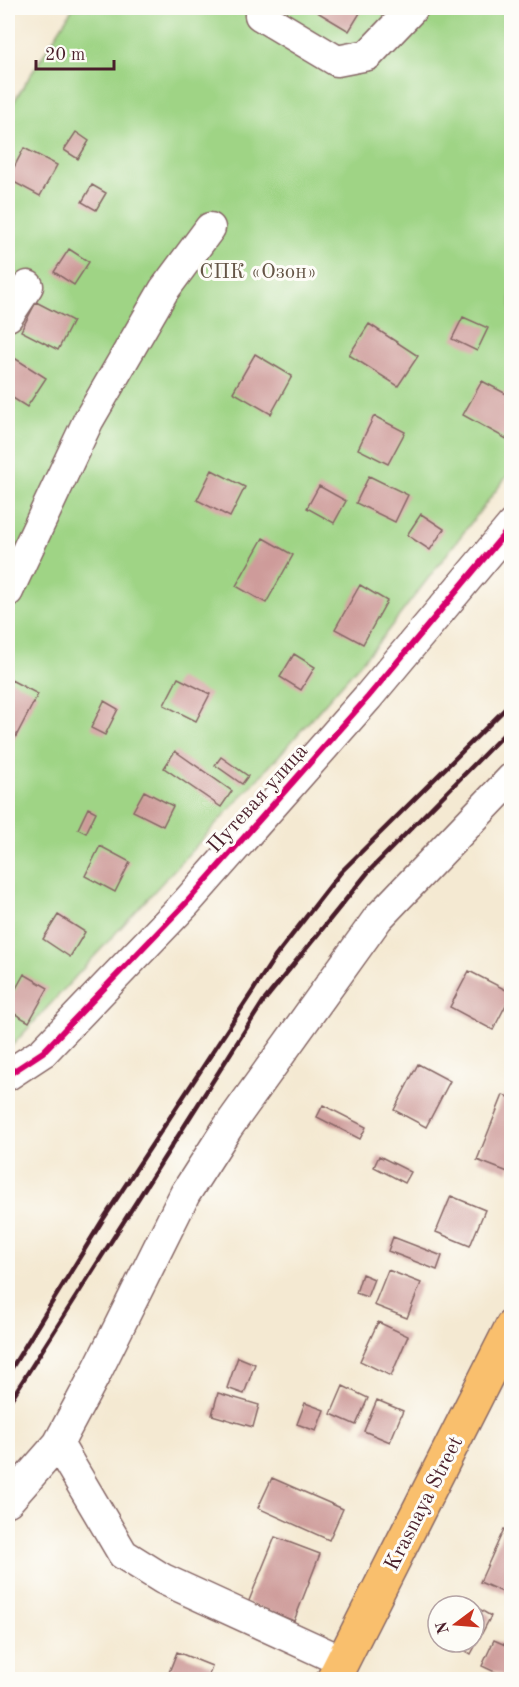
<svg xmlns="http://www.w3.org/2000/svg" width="519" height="1687" viewBox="0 0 519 1687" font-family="'Old Standard TT',serif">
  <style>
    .green { fill: #9fd485; stroke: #747a58; stroke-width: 1.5 }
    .building { fill: #ce9b9a }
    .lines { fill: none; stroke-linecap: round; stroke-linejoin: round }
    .minor-casing { stroke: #866665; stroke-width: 33 }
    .major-casing { stroke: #866665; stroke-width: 36 }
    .minor { stroke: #fff; stroke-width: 30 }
    .major { stroke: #f9bf6d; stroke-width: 33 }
    .rail { stroke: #4a1f2b; stroke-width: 4.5 }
    .cycleway-casing { stroke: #fdfcf7; stroke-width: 10 }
    .cycleway { stroke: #d6006c; stroke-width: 6 }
    .labels { text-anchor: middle; stroke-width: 6; stroke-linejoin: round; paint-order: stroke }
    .park-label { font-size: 21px; fill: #645546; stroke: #fdfcf7 }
    .street-label { font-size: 21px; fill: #4a1f2b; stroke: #fdfcf7 }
  </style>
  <rect width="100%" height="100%" fill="#fdfcf7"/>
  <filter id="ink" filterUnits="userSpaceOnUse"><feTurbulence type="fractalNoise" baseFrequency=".0167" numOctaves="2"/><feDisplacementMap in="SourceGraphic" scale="12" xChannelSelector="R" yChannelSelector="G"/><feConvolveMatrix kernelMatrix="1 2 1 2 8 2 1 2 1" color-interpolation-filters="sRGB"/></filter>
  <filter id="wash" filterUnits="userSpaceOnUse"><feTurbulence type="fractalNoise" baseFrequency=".008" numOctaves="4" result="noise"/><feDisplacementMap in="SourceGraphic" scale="24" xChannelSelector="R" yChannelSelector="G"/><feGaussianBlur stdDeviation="1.35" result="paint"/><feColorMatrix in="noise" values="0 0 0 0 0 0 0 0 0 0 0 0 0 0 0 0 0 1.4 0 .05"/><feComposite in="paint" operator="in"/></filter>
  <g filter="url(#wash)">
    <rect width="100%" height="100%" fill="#f4e9d2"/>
    <path class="green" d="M73,8h438v463l-132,171 -103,117 -267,290 -1,-1v-937z"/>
    <g id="blocks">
      <path class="building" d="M316,8h47l-14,23 -35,-21z
        M76,132l13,9 -11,18 -14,-9z
        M24,148l33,17 -17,31 -32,-17z
        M92,185l14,8 -10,17 -14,-8z
        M8,230l7,5 -7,12z
        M69,249l20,13 -15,23 -20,-13z
        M36,302l37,19 -15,29 -37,-19z
        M463,317l25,11 -11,23 -25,-12z
        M369,324l49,32 -20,30 -49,-31z
        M8,354l38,24 -19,29 -19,-12z
        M255,354l37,22 -21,38 -38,-22z
        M482,381l30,16v45l-49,-27z
        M374,416l31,16 -17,32 -30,-15z
        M212,470l33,17 -15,30 -33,-17z
        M369,476l39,19 -13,27 -39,-19z
        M319,486l27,15 -12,22 -27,-15z
        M421,514l23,15 -14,21 -23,-15z
        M263,538l30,17 -27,48 -30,-17z
        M360,585l27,16 -24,43 -28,-15z
        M294,654l21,13 -14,23 -21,-13z
        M178,678l32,16 -14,27 -32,-16z
        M11,680l27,14 -27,52 -3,-2v-58z
        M104,701l14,8 -13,26 -14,-7z
        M175,751l57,40 -11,16 -57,-39z
        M221,757l27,19 -6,8 -27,-19z
        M144,791l29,15 -10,20 -30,-15z
        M88,808l8,4 -10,21 -8,-4z
        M100,846l30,16 -15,30 -30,-16z
        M58,915l27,17 -15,25 -27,-18z
        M469,971l43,22 -19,37 -43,-23z
        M24,974l24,14 -19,34 -21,-12v-7z
        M418,1064l32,17 -24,46 -32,-17z
        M503,1095l9,3v66l-4,8 -31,-12z
        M323,1105l43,22 -6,12 -43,-22z
        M379,1156l32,16 -6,11 -31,-16z
        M451,1196l34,14 -15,36 -34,-14z
        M393,1237l49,19 -5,14 -49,-19z
        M388,1270l33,13 -14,35 -33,-13z
        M362,1274l12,5 -7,18 -11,-4z
        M378,1322l30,14 -17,40 -31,-15z
        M238,1357l17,7 -11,30 -17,-6z
        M343,1386l25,12 -12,27 -25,-11z
        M218,1393l41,12 -6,22 -41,-12z
        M377,1400l26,11 -13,31 -26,-11z
        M305,1403l19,7 -8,21 -19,-7z
        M272,1478l71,31 -14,31 -71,-32z
        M504,1529l8,3v57l-3,6 -29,-13z
        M275,1537l45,17 -26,67 -46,-18z
        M474,1606l17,10 -20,38 -21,-12h24z
        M494,1640l18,8v32l-30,-14z
        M177,1652l35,14 -5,14h-41z"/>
    </g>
  </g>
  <g filter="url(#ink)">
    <use href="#blocks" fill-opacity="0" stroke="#866665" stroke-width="1.5"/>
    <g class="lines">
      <g class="minor-casing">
        <path id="minor" d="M264,8l-4,7 77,46 31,-6 45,-47
          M8,316l20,-30
          M8,591l80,-170 76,-131 46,-62
          M8,1075l35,-23 143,-149 182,-206 144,-172
          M58,1444l65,110 40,25 179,82
          M8,1501l50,-57 38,-71 89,-179 43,-67 150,-209 134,-140"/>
      </g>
      <g class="major-casing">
        <path id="major" d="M333,1680l179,-354"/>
      </g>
      <use href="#minor" class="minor"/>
      <use href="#major" class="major"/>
      <path class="rail" d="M8,1374l94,-153 173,-264 66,-85 171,-170
        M8,1404l255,-402 106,-131 143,-145"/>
      <g class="cycleway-casing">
        <path id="cycleway" d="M8,1075l35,-23 143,-149 182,-206 144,-172"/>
      </g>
      <use href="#cycleway" class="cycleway"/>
    </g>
  </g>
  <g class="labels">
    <g class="park-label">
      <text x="258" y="278">СПК «Озон»</text>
    </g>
    <g class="street-label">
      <text transform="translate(257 798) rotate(-48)" y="7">Путевая улица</text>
      <text transform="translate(423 1503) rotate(-63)" y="7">Krasnaya Street</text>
    </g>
  </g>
  <rect width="519" height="1687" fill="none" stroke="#fdfcf7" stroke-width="30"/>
  <g transform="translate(456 1624) rotate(254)"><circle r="28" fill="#fdfcf7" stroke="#b5a4a5" stroke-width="1.5"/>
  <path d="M0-4.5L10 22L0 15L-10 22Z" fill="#c8321e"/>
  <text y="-9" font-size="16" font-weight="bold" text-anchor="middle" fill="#4a1f2b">N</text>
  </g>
  <path d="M36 60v9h78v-9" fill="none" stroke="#4a1f2b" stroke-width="3"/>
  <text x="45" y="60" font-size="18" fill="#4a1f2b" stroke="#fdfcf7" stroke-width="4.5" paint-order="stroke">20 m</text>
</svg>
